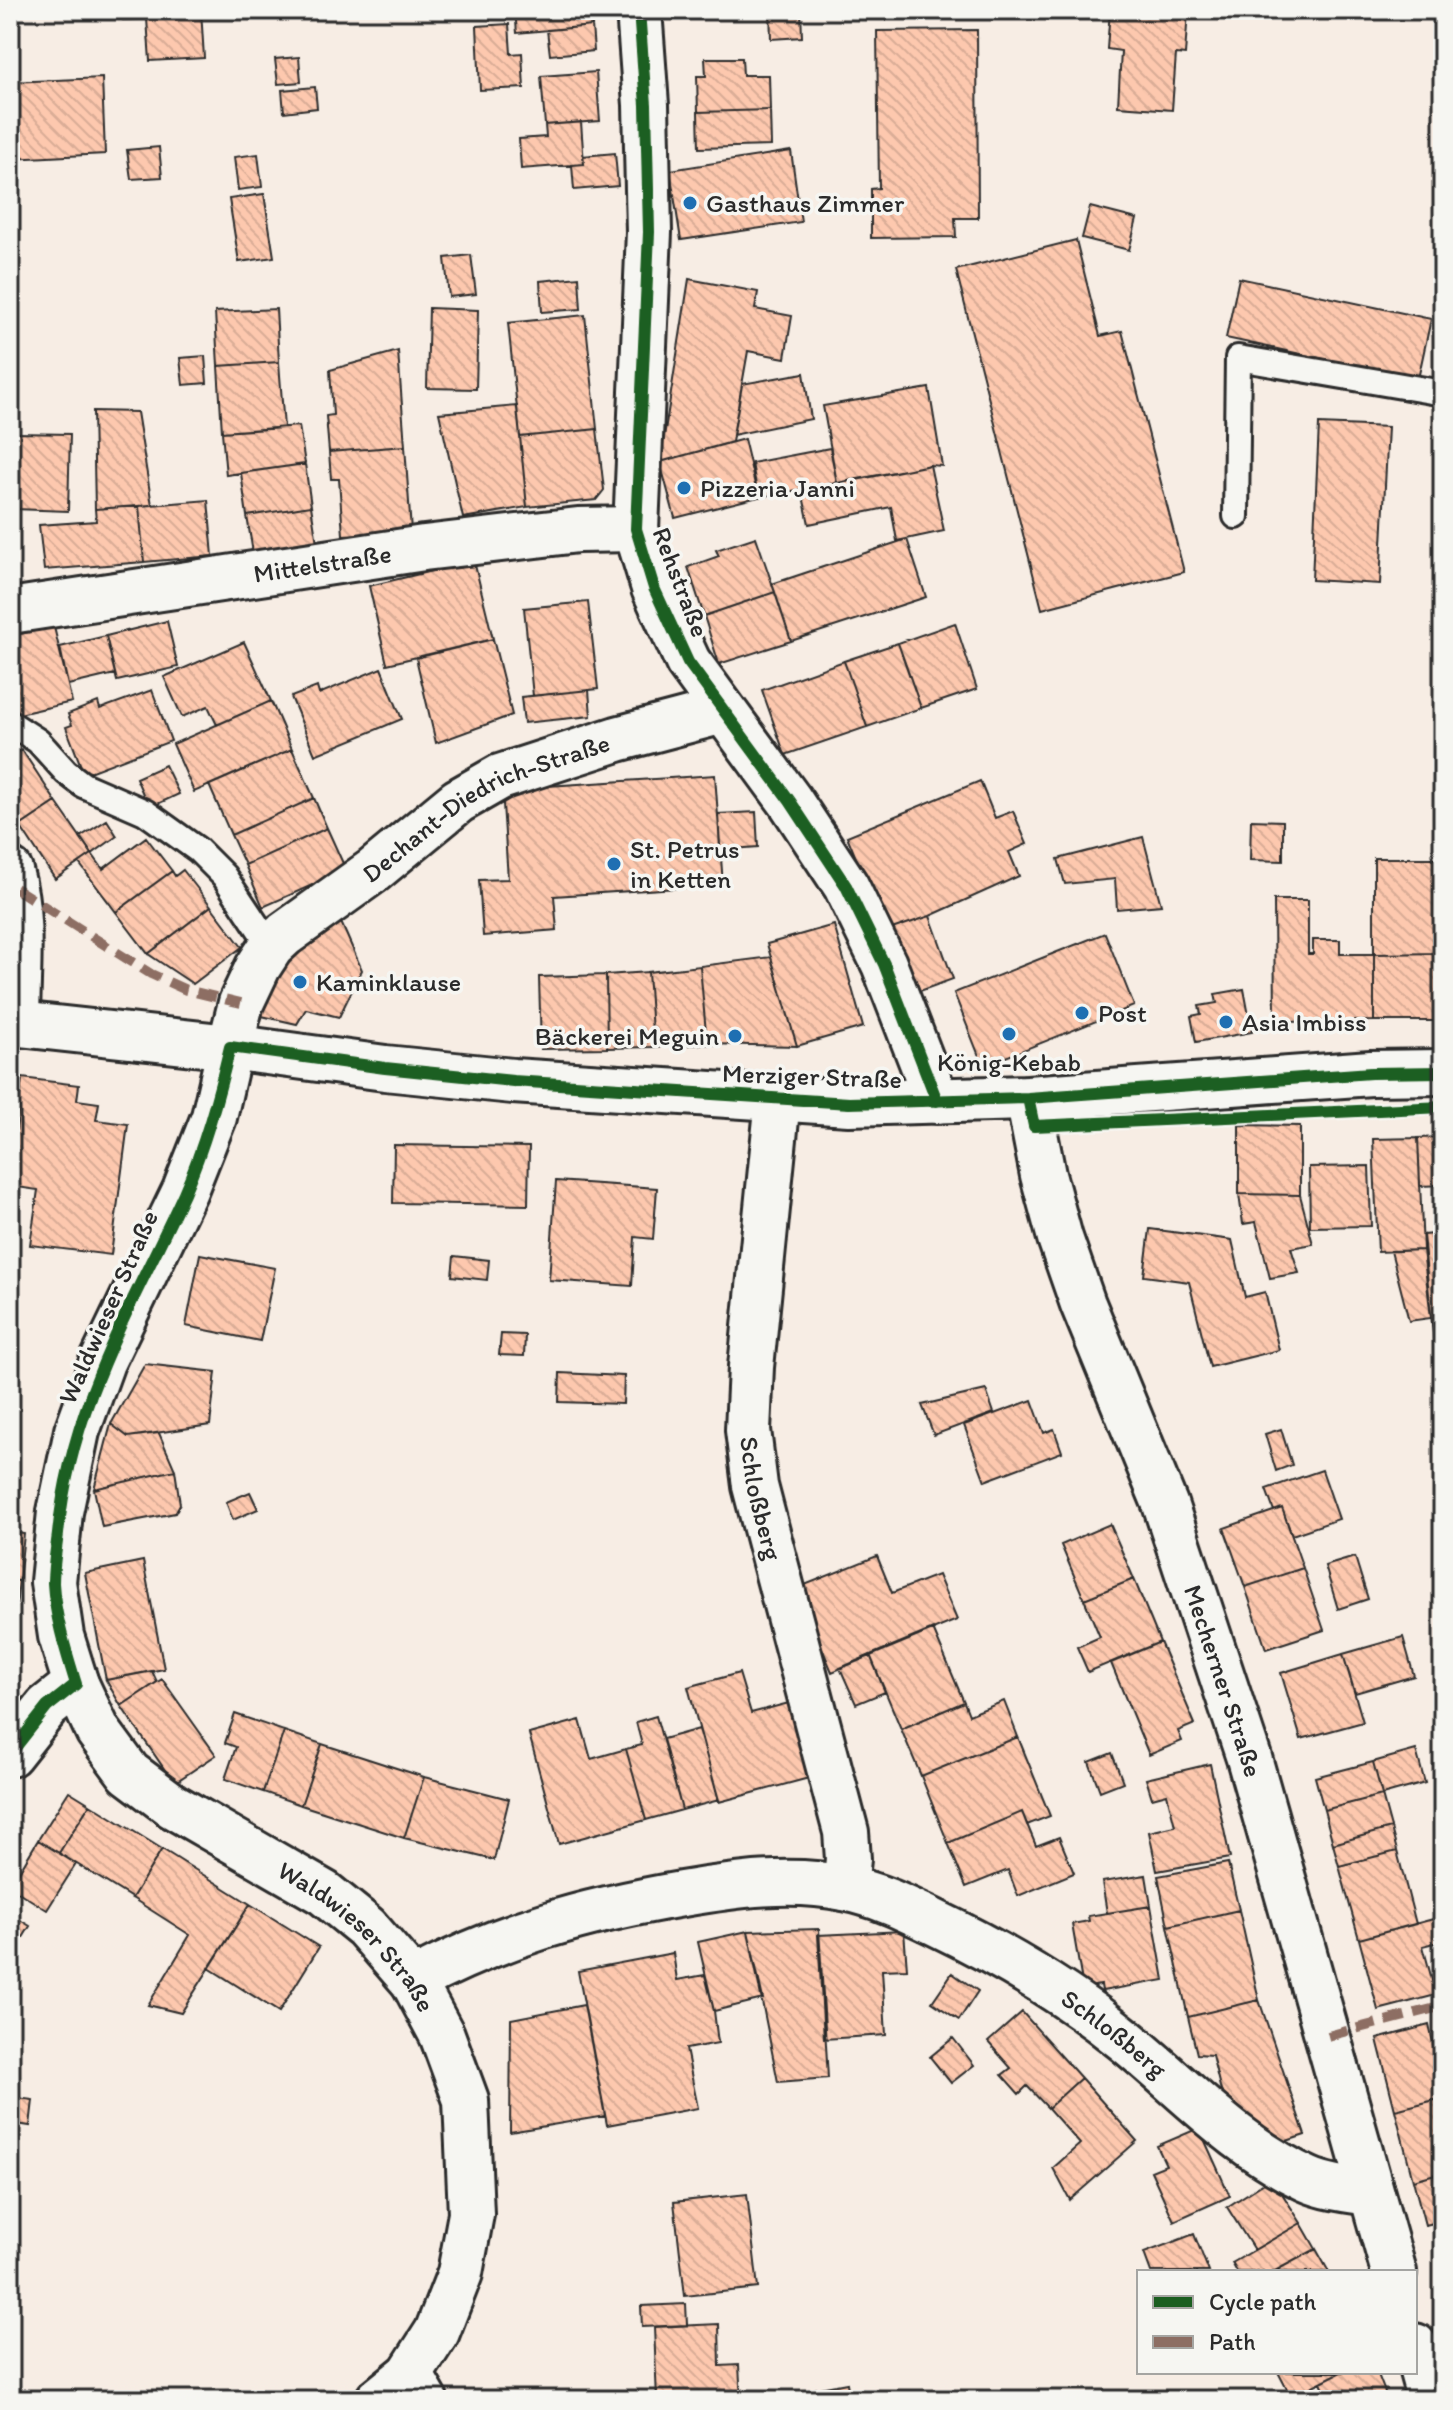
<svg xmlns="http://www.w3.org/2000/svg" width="1453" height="2410" viewBox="0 0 1453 2410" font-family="Itim,sans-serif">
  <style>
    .building { fill: url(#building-back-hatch); stroke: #2b2b2b; stroke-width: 2 }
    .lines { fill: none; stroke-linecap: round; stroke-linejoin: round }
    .service-casing { stroke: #2b2b2b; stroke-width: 30 }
    .minor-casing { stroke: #2b2b2b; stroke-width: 50 }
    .secondary-casing { stroke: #2b2b2b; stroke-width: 50 }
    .service { stroke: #f6f6f2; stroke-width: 24 }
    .minor { stroke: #f6f6f2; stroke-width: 44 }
    .secondary { stroke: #f6f6f2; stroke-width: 44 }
    .quiet { stroke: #8d6e63; stroke-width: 10; stroke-dasharray: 20 10; stroke-linecap: butt }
    .cycleway-casing { stroke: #f6f6f2; stroke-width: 17 }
    .cycleway { stroke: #1b5e20; stroke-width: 12 }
    .poi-dot { fill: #1f6fb2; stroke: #f6f6f2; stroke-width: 3 }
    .labels { text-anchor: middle; stroke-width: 7; stroke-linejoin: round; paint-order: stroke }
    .poi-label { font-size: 26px; fill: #2b2b2b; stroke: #f6f6f2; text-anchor: start }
    .street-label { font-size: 26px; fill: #2b2b2b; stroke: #f6f6f2 }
  </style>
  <defs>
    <pattern id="building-back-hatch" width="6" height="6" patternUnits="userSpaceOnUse" patternTransform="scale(2)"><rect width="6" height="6" fill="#fdc8ae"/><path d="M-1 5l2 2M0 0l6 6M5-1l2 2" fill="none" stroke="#d9ac96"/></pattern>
  </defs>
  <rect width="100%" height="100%" fill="#f7ede4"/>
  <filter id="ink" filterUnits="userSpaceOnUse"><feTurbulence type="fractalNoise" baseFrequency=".0125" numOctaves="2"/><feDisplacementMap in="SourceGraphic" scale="16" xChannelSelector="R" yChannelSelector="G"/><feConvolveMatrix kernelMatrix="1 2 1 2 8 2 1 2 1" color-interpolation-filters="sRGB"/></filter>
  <g filter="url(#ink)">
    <path class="building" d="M122,10h79l3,48 -54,3 -3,-42 -24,1z
      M515,10h75l2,16 -75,7z
      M770,10h31l1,27 -31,2z
      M1110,10h78l-3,45 -9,-1 -4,56 -54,-4 3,-55 -14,-2z
      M509,24l2,30 11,-1 2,35 -44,2 -3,-64z
      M592,26l2,25 -44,4 -3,-25z
      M977,30l1,188h-23l1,19 -85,1v-49l8,-1 -2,-157z
      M299,57l2,25 -23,2 -3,-25z
      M705,58h37l1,17h26l1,35 -72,2 -1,-36h9z
      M596,72l4,49 -55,4 -4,-49z
      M102,78l3,76 -95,5v-77z
      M315,87l2,21 -33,4 -2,-22z
      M770,110l1,36 -72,2 -1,-36z
      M581,122l3,42 -63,5 -2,-30 27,-2 -1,-12z
      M159,147l3,30 -31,2 -4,-29z
      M791,151l10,71 -120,18 -11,-70z
      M615,153l3,33 -44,4 -2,-25 12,-1 -1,-8z
      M258,154l4,33 -24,3 -4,-33z
      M264,194l10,63 -35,5 -10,-63z
      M1090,207l47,12 -8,31 -47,-12z
      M1076,240l24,96 22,-5 62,241 -142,37 -86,-339z
      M471,255l5,39 -27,3 -4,-39z
      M579,277l2,32 -39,3 -2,-31z
      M1239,278l192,41 -13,60 -192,-41z
      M689,279l69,13 -3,17 37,7 -7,42 -37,-7 -16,91 -72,20z
      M429,308l49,2 -2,79 -49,-1z
      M276,309l3,53 -61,4 -3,-54z
      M585,315l12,114 -77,8 -12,-114z
      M398,351l7,95 -76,6 -3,-36 7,-1 -3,-45z
      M205,356l2,27 -24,2 -3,-27z
      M279,362l5,66 -62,4 -4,-66z
      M804,373l7,46 -78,16 9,-51z
      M929,388l13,78 -12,-1 -93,18 -14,-77z
      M517,406l10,101 -64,11 -24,-105z
      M93,411l44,1 15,93 -57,4z
      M1319,424l69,3 -8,157 -68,-4z
      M299,426l6,38 -79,11 -4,-43z
      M597,429l7,61 -8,10 -69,7 -7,-70z
      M10,432l6,1 -2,76h-4z
      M16,433l54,1 -2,77 -54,-2z
      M744,439l14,58 -83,21 -15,-56z
      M405,446l6,85 -68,4 -4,-56h-8l-2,-27z
      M830,448l7,35 -79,14 -6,-34z
      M305,464l6,42 -64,10 -6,-43z
      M930,465l14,66 -47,10 -6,-34 -82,17 -7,-33z
      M1436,480h7v86h-8z
      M208,500l5,56 -69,6 -5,-56z
      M139,506l5,56 -100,8 -5,-45 57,-4 -1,-12z
      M311,506l7,43 -64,10 -7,-43z
      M756,537l19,55 -71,24 -16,-49 31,-11 -3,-6z
      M907,539l19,58 -135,44 -19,-57z
      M474,561l19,78 -106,25 -18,-78z
      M775,592l16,49 -72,23 -15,-48z
      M588,602l10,87 -65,7 -9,-88z
      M167,621l11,46 -61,14 -11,-45z
      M955,623l22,66 -56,19 -23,-65z
      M54,627l18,75 -53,12 -9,-22v-56z
      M106,636l9,38 -47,11 -8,-38z
      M493,639l19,76 -76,28 -20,-85z
      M244,642l27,59 -54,24 -9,-19 -26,11 -18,-40z
      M898,643l23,65 -54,19 -23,-66z
      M844,661l23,66 -82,28 -23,-65z
      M381,668l21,51 -87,36 -24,-58 26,-10 2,7z
      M152,690l19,51 -87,33 -18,-47 6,-2 -4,-11 30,-12 2,7z
      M589,690l2,26 -67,7 -3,-26z
      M271,701l21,48 -98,43 -21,-48z
      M292,749l22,49 -83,37 -22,-50z
      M22,750l34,52 -36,24 -10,-15v-54z
      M165,765l14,29 -30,14 -13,-30z
      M715,775l8,110 -169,11 3,34 -74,6 -4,-56 29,-1 -6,-90z
      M980,781l15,37 18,-7 14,33 -18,8 10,24 -89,40 -44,15 -39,-95z
      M314,798l13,30 -82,37 -14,-30z
      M56,802l36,52 -37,25 -35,-53z
      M756,812l2,35 -38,3 -2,-36z
      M107,820l10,16 -25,18 -12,-17z
      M1251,820l32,1v40l-33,-1z
      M327,828l19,42 -83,37 -18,-42z
      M146,837l26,34 -56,41 -37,-49 13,-9 11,15z
      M1143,837l18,68 -44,4 -2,-30 -50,5 -7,-25z
      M1374,858h69v95l-69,1z
      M183,870l28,36 -63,48 -32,-42 56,-41 3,5z
      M1274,900h34v54h5v-14h27v14h34v67l-99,1z
      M211,906l31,41 -49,37 -45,-30z
      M930,916l23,63 -44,16 -23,-64z
      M340,920l22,50 -23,47 -33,-8 -9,15 -44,-10 31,-59z
      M834,925l29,102 -66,19 -30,-102z
      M1105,933l29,73 -151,60 -29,-73z
      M1443,953v68h-69v-67z
      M771,957l26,89 -90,-2 -7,-78z
      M700,966l7,78 -54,3 -5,-75z
      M648,972l5,75 -46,1 -1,-73z
      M606,975l1,73 -66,1 -2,-72z
      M1244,989l8,43 -56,10 -5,-26 10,-2 -2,-8 18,-3 -2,-9z
      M22,1078l57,7 -2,15 22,3 -3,17 32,4 -17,131 -81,-10 8,-55 -28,-4z
      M1239,1125l61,1v69l-61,-1z
      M1443,1137v48l-23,1 -2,-48z
      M1418,1138l5,112 -45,2 -5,-113z
      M394,1145l135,2 -1,58 -135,-2z
      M1369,1166l2,60 -61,1 -1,-60z
      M556,1181l101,7 -4,51 -18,-2 -3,49 -83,-6z
      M1239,1194l61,1 13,49 -22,4 8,25 -29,5 -14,-56 -13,2z
      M1150,1229l82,11 13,57 20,-5 14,58 -69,17 -21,-85 -45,-6z
      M1443,1233v179h-2l-18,-177z
      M1423,1250l8,68 -22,3 -18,-70z
      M200,1254l75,14 -15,73 -74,-15z
      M454,1256l35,4 -2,20 -35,-4z
      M501,1334l24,1 -1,21 -25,-1z
      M145,1364l71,8 -6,53 -82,12 -17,-13z
      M560,1373l64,3 -1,28 -64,-2z
      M986,1390l8,23 -60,22 -12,-30z
      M1032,1400l12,33 10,-4 8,23 -77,29 -21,-56z
      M111,1424l17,13 31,-4 16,37 -81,19z
      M1281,1429l11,36 -16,6 -11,-37z
      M175,1470l5,34 -5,9 -73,14 -8,-38z
      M1322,1470l17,49 -47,16 -10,-27 -8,3 -8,-22z
      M250,1492l8,17 -25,11 -7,-18z
      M1282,1508l21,60 -58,19 -21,-59z
      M1110,1524l24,55 -50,20 -23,-54z
      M10,1532l14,2 -5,47 -9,-1z
      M877,1556l15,37 46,-18 19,45 -125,52 -35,-84z
      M1355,1557l13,42 -30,10 -13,-43z
      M143,1561l21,108 -58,11 -21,-107z
      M1303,1568l21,62 -58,19 -21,-62z
      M1134,1579l26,63 -72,30 -11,-25 23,-10 -16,-38z
      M10,1580l9,1 -8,70h-1z
      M933,1629l31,73 -63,27 -31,-74z
      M1403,1637l11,39 -59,17 -12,-39z
      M1160,1642l35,82 -17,7 4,10 -33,14 -38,-92z
      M1343,1654l20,68 -62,17 -20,-66z
      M870,1655l15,37 -29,12 -16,-36z
      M152,1671l5,11 -36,24 -15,-26z
      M739,1673l12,40 38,-10 20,75 -90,24 -31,-115z
      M162,1679l54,76 -42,28 -53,-77z
      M1004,1701l14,36 -97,39 -20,-47 63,-27 5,13z
      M235,1714l49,17 -21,61 -38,-13 11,-32 -11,-4z
      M656,1716l26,94 -36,10 -20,-71 16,-4 -6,-23z
      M580,1720l11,39 35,-10 20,71 -87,24 -30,-110z
      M699,1729l20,71 -37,10 -19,-71z
      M284,1731l38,13 -21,61 -38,-13z
      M1018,1737l32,79 -23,9 -5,-13 -74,31 -27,-67z
      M322,1744l102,33 -20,61 -103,-33z
      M1416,1750l9,33 -43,12 -9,-33z
      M1112,1753l11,29 -23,9 -11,-29z
      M1373,1762l9,33 -58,15 -9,-33z
      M1210,1764l20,94 -73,13 -8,-39 26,-6 -8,-32 -15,4 -6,-19z
      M424,1777l85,22 -15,61 -90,-22z
      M69,1791l21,13 -31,49 -21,-13z
      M1382,1795l9,33 -58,16 -9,-34z
      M90,1804l72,45 -30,49 -73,-45z
      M1022,1812l14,34 23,-9 15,36 -56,23 -10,-26 -42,17 -18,-44z
      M1391,1828l6,23 -58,15 -6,-22z
      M38,1840l38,24 -29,46 -37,-23z
      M162,1849l88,55 -69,109 -33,-8 42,-70 -58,-37z
      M1397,1851l19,73 -57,15 -20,-73z
      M1228,1863l11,47 -71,16 -10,-50z
      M1146,1875l5,31 -44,7 -5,-31z
      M250,1904l69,43 -40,65 -70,-44z
      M1151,1906l13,74 -62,11 -1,-6 -18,3 -11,-64 17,-3 -1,-5z
      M1239,1910l20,90 -71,17 -20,-91z
      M10,1914l20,12 -20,33z
      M1437,1918l6,23 -20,5 13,49 -58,15 -19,-71z
      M819,1929l9,149 -50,4 -30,-151z
      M748,1931l15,68 -49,12 -16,-69z
      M904,1931l3,38 -25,1 4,65 -62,4 -6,-104z
      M673,1953l4,27 28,-5 9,36 4,32 -32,6 12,59 -91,17 -29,-154z
      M952,1973l26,18 -19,29 -27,-18z
      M1259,2000l46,135 -34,11 -49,-51 -10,-40 -15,-1 -9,-37z
      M584,2005l21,111 -95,16 1,-113z
      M1022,2012l59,66 -33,30 -21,-22 -8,8 -17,-19 9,-7 -23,-26z
      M1429,2025l9,39 5,-1v35l-48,12 -18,-71z
      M953,2038l21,27 -23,18 -21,-26z
      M1081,2078l56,63 -67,59 -17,-32 27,-24 -32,-36z
      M10,2097l23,3 -3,26 -20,-3z
      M1443,2098v74l-30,8 -18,-70z
      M1199,2128l31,68 -56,25 -23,-50 15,-6 -9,-19z
      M1443,2172v49l-18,4 -12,-45z
      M1272,2178l29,45 -47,27 -27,-43z
      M747,2194l11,94 -73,8 -11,-94z
      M1301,2223l15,26 -43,23h-36l-5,-9z
      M1194,2234l15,38h-58l-7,-19z
      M1316,2249l13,23h-56z
      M686,2304l1,21 -45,2 -1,-21z
      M719,2324l1,42 19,-1 2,35h-84l-3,-73z
      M1278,2372h63l-50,25z
      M1341,2372h36l11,28h-59l-8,-18z
      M847,2383l3,17h-34l-2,-11z"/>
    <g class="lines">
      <g class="service-casing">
        <path id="service" d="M1236,516l2,-158 205,35
          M10,723l28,18 28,31 17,13 62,27 53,38 26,26 47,71"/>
      </g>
      <g class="minor-casing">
        <g id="minor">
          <path d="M639,10l7,95 3,127 -13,297 18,59 34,74 102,139 56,85 38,78 53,137"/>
          <path id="s1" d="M10,611l414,-63 154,-18 58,-1"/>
          <path d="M10,871c14,48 7,103 7,153"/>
          <path id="s2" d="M230,1047l11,-44 17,-36 13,-20 14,-13 88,-63 85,-70 42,-24 117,-38 106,-28"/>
          <path id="s3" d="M778,1099l-27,268 -3,63 7,56 13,50 78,296 2,27 -3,29"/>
          <path d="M10,1754l37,-47 29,-23"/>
          <path id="s4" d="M413,1981c89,-47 170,-70 269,-87 53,-9 109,-17 162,-6 32,6 61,20 90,34 67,32 133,71 191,118 58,47 112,107 182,139 20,9 43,11 64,14"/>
          <path d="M410,2374l15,26"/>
        </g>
      </g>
      <g class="secondary-casing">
        <g id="secondary">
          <path d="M10,1023l220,24 155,21 128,13 336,22 179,-5 343,-25 72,-1"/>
          <path id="s5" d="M230,1047l-16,70 -29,73 -83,172 -25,69 -17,81 -7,70 8,54 15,48 22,47 31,42 44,33 151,87 42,34 47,54 29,54 24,65 5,114 -11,59 -23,59 -27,42 -32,26"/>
          <path id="s6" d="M1028,1098l15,77 17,63 23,66 82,200 84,254 145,514"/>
          <path d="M1415,2346l15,54"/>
        </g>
      </g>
      <use href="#service" class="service"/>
      <use href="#minor" class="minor"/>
      <use href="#secondary" class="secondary"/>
      <path class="quiet" d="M15,888l136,86 35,16 55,13
        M1328,2036l115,-30"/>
      <g class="cycleway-casing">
        <path id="cycleway" d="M639,10l7,95 3,127 -13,297 18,59 34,74 102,139 56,85 38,78 53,137
          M1028,1098l6,28 409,-19
          M10,1754l37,-47 29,-23c-10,-33 -21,-67 -23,-101 0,-16 3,-33 5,-49 13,-131 73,-225 126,-341 21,-48 34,-96 46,-146l155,21 128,13 336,22 179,-5 343,-25 72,-1"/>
      </g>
      <use href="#cycleway" class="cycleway"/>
    </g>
  </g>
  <g class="poi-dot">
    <circle cx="690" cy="203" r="8"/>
    <circle cx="684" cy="488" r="8"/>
    <circle cx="614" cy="864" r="8"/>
    <circle cx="300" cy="982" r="8"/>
    <circle cx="1082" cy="1013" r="8"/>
    <circle cx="1226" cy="1022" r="8"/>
    <circle cx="1009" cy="1034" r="8"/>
    <circle cx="735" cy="1036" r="8"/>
  </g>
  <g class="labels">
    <g class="poi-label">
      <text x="706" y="212">Gasthaus Zimmer</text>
      <text x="700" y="497">Pizzeria Janni</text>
      <text x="630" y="858">St. Petrus<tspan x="630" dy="30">in Ketten</tspan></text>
      <text x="316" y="991">Kaminklause</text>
      <text x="1098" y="1022">Post</text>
      <text x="1242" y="1031">Asia Imbiss</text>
      <text x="719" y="1045" text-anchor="end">Bäckerei Meguin</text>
      <text x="1009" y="1071" text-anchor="middle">König-Kebab</text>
    </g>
    <g class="street-label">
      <text dy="9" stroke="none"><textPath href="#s1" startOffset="316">Mittelstraße</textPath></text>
      <text transform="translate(681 582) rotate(69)" y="9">Rehstraße</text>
      <text dy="9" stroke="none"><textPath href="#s2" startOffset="368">Dechant-Diedrich-Straße</textPath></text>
      <text transform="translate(812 1076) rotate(2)" y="9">Merziger Straße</text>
      <text transform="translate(108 1307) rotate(-66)" y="9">Waldwieser Straße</text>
      <text dy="9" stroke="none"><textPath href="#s3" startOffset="402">Schloßberg</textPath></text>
      <text dy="9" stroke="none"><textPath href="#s6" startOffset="616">Mecherner Straße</textPath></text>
      <text dy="9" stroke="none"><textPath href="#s5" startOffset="1060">Waldwieser Straße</textPath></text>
      <text dy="9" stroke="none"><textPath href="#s4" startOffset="756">Schloßberg</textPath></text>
    </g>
  </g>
  <rect width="1453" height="2410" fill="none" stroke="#f6f6f2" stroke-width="40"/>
  <rect x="20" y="20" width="1413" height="2370" fill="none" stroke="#2b2b2b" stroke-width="3" filter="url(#ink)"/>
  <rect x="1137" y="2270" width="280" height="104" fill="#f6f6f2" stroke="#a5a5a2" stroke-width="2"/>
  <rect x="1153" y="2296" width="40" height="12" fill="#1b5e20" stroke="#a5a5a2" stroke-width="2"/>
  <text x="1209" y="2310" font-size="24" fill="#2b2b2b">Cycle path</text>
  <rect x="1153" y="2336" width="40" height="12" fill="#8d6e63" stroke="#a5a5a2" stroke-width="2"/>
  <text x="1209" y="2350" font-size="24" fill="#2b2b2b">Path</text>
</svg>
